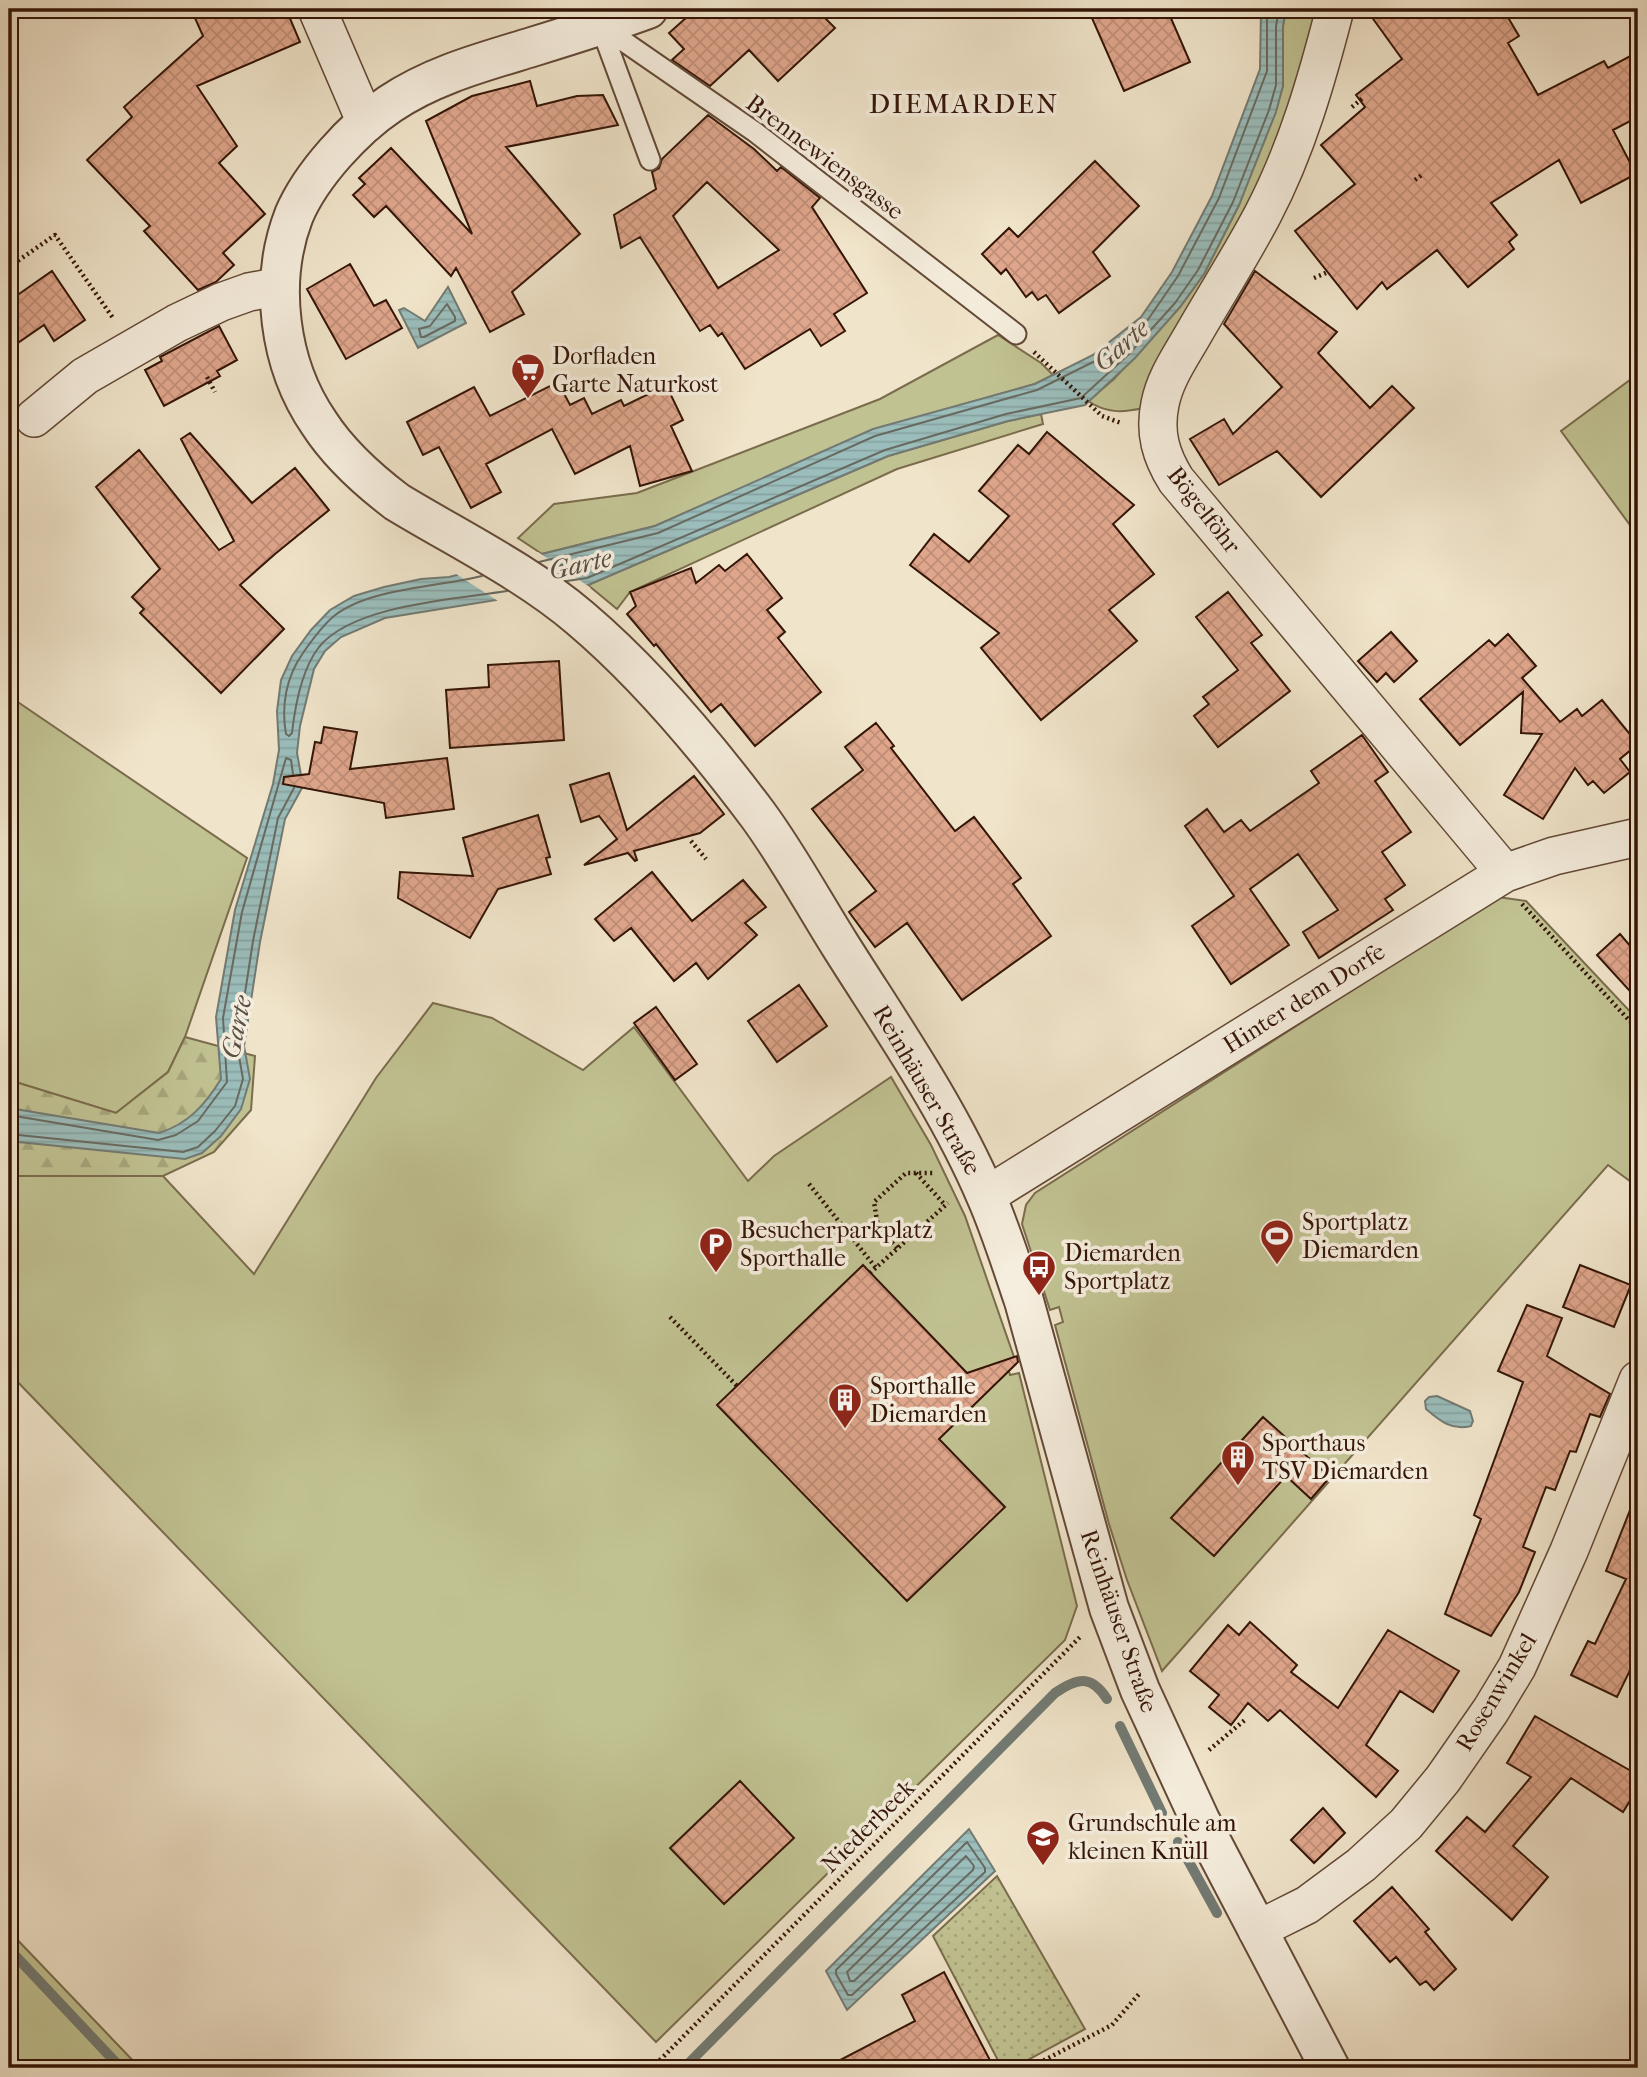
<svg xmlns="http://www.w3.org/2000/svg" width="1647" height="2077" viewBox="0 0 1647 2077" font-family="'IM FELL French Canon',serif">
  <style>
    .grass { fill: #c1c292; stroke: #7a6c4c; stroke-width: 2 }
    .forest { fill: url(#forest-firs); stroke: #7a6c4c; stroke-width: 2 }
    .park { fill: url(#park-dots); stroke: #7a6c4c; stroke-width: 2 }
    .water { fill: url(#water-rules); stroke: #727a73; stroke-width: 2 }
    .pier { fill: #f0e4ca }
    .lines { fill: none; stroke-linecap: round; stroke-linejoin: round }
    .shore { stroke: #686a61; stroke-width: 2 }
    .stream { stroke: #727a73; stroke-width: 10 }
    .building { fill: url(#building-cross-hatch); stroke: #341506; stroke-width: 2; fill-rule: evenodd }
    .service-casing { stroke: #634937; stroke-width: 23 }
    .minor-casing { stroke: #634937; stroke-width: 40 }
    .tertiary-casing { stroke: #634937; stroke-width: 42 }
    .path { stroke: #341506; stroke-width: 4.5; stroke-dasharray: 2 3.5; stroke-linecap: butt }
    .service { stroke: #f5eddd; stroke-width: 19 }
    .minor { stroke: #f5eddd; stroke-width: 37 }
    .tertiary { stroke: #f5eddd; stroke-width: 38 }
    .labels { text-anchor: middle; stroke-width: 7; stroke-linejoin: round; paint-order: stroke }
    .street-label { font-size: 24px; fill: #341506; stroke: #f5eddd }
    .poi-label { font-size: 24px; fill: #341506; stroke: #f5eddd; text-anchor: start }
    .water-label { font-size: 26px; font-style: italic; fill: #585046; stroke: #f5eddd }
    .quarter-label { font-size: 28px; letter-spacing: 2px; fill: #341506; stroke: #f5eddd }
  </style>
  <defs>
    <pattern id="forest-firs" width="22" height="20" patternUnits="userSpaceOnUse" patternTransform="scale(1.75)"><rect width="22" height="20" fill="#c1c292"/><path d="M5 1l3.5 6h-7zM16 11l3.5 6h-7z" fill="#a6a67c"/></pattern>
    <pattern id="park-dots" width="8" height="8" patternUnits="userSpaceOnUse" patternTransform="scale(1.75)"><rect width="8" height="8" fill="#c1c292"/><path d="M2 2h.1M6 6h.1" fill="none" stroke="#a6a67c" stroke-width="1.8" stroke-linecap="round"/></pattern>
    <pattern id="water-rules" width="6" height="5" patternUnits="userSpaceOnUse" patternTransform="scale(1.75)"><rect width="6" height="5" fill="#9bbebc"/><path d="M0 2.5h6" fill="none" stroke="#86a2a0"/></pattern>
    <pattern id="building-cross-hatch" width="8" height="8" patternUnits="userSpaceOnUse" patternTransform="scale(1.75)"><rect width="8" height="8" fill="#dfa68c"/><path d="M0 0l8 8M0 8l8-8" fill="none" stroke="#c08e77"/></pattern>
  </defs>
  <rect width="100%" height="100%" fill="#f0e4ca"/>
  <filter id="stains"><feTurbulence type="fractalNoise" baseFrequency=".00286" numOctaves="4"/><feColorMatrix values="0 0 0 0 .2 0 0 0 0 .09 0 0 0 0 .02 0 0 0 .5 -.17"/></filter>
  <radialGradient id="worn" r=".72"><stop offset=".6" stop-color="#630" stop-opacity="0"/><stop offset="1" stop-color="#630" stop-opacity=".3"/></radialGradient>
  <path class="grass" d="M1286,9h31l-13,50 -41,123 -120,226c-21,5 -37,5 -55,-7l26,-22 66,-72 24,-33 35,-69 44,-119v-60z
    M998,335l43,28 12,12 -18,9 -162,46 -218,96 -113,28 -24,-16 36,-34 83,-11 243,-94z
    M1638,374v162l-77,-105z
    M1041,414l2,10 -146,45 -267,123 -13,17 -29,-24 300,-129 120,-35z
    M9,696l238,162 -62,179 -17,35 -52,41 -107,-33z
    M1498,897l28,4 112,119v167l-30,-22 -446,506 -35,-91 -18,-56 -54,-199 8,-3 -4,-15 -9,3 -28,-86 4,-19 9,-12z
    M433,1003l59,15 91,52 51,-43 114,154 26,-25 117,-79 40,68 34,71 49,141 -8,3 4,15 9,-2 58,233 -12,34 -409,402 -647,-669v-197h154l91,98 122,-196z
    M9,1931l131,137h-131z"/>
  <path class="forest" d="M185,1037l70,19 -4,54 -37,42 -51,24h-154v-96l107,33 52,-41z"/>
  <path class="park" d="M997,1876l88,153 -72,39h-11l-69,-132z"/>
  <path class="water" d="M1261,9h25l-3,17v60l-7,26 -37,93 -35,69 -24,33 -45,51 -50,47 -77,16 -120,35 -300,129 -203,33 -44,19 -16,14 -11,18 -14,57 -3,27 6,33 -18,33 -25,123 -16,104 6,33 -9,30 -20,27 -19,17 -17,6 -176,-18v-33l150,25c29,-9 46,-28 62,-54l-5,-62 19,-107 38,-126 6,-34 -2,-39 4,-31 11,-24 19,-26 19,-20 24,-14 30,-9 37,-8 28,-2 206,-51 218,-97 162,-45 58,-29 48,-38 31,-45 40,-76 48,-127z
    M448,287l18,36 -48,25 -19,-38 5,-2 21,13z
    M1437,1396l33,15 3,10 -2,5c-19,5 -31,-5 -45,-17l-1,-8 4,-4z
    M969,1829l26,42 -148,139 -21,-39z"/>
  <path class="pier" d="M538,552l53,36 -90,15 -48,-31z"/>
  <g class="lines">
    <path class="shore" d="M447,304l8,13v4l-31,16h-3l-2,-8 11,-3z
      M539,562l119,-29 217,-97 162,-46 60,-30 50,-39 31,-45 41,-78 48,-127v-62
      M552,570l2,-3 42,-10 4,2 -1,4 -15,7 -27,4
      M482,576c-43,11 -113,12 -148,40 -12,10 -22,24 -31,37 -17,24 -22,53 -17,81l3,2 3,-3c3,-27 10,-64 27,-86 34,-42 137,-48 188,-56
      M567,581l20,-3 298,-128 121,-36 75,-16 49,-45 45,-50 23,-33 35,-68 36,-92 7,-25v-59l3,-17
      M9,1115l149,25 18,-5 22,-14 29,-39 -4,-64 19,-106 44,-154 5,2 2,14
      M9,1134l174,18 15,-5 17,-16 20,-25 8,-27 -6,-34 16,-104 25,-123 16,-30
      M967,1842l18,26v4l-133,123h-4l-12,-21v-4z
      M966,1856l8,10 -1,4 -119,111h-4l-3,-9z"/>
    <path class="stream" d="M1120,1726l42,87
      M1178,1842l39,71
      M9,1949l112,119
      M684,2068l371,-375c22,-15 36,-19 52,6"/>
  </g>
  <path class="building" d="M191,9h95l14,33 -103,44 40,60 -18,17 46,51 -42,39 11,12 -18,17 -18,8 -54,-59 6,-5 -63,-66 45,-43 -8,-10 79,-71z
    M696,9h120l19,19 -57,53 -29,-31 -39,36 -38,-26 12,-11 -15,-16z
    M1088,9h79l23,53 -66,29z
    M1366,9h137l16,27 -11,7 30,52 66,-34 4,7 30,-16v65l-25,13 23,44 -55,29 -22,-43 -68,43 26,32 -8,7 5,7 -46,38 -31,-37 -50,39 -5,-7 -25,27 -62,-78 60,-47 -34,-39 44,-38 -9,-12 46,-36z
    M530,81l7,25 40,-10 26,-1 15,30 -112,22 74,87 -68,58 12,22 -34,18 -34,-64 -5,8 -65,-70 -12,11 -21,-22 12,-11 -6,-6 32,-30 81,86 -46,-113 46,-25z
    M708,115l46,34 23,22 4,-4 39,31 -8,9 55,86 -33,21 11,17 -24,15 -11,-17 -65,40 -23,-36 -4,3 -8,-11 -10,6 -60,-94 -19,11 -7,-33 42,-26 -4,-17 7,-4 3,-9zM707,182l72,68 -61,38 -45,-72z
    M1095,161l44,45 -46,46 17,24 -51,37 -13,-18 -8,5 -6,-8 -6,5 -20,-28 -5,5 -19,-20 27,-26 9,9z
    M350,264l24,42 12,-6 16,28 -56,31 -39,-70z
    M52,271l33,49 -31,21 -10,-16 -35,24v-48z
    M1255,271l82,61 -19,21 52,55 22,-22 22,22 -93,89 -44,-46 -58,34 -29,-46 34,-20 9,15 49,-47 -58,-63z
    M219,326l18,34 -20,11 3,5 -56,30 -19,-36 17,-9 -2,-4z
    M558,382l12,23 14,-7 8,16 29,-14 3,6 39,-19 2,6 4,-2 14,29 -12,6 21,45 -52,15 -10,-40 -55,28 -23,-45 -66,35 15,28 -30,16 -32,-61 -16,8 -16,-33 67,-35 16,29z
    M1047,432l87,73 -21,19 41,50 -45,36 28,31 -96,79 -60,-72 18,-15 -89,-68 24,-31 35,28 40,-46 -30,-25 39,-46 11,9z
    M190,433l62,70 43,-35 34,42 -54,44 -35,31 44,44 -63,64 -81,-80 4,-4 -12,-12 28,-28 -64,-82 43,-37 80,100 15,-9 -53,-102z
    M747,554l35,44 -15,12 18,22 -7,6 43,54 -66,54 -34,-42 -10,8 -55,-68 -2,2 -27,-32 9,-8 -6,-14 61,-24 5,15 23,-18 6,6z
    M1228,592l34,43 -11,8 39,48 -72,56 -24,-31 15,-12 -6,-7 35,-27 -42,-53z
    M1391,632l26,29 -23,21 -8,-9 -9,9 -19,-21z
    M1508,634l28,32 -14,12 38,44 17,-13 5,7 20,-16 36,44 -18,15 10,13 -26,21 -11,-12 -5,4 -13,-17 -32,51 -39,-24 38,-61 -21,-1 2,-41 -63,53 -40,-46 69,-59 6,6z
    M559,661l5,79 -114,8 -4,-58 43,-3 -1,-22z
    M876,723l18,23 -3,2 64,83 19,-14 47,61 -8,6 38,52 -89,64 -55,-77 -32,24 -26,-35 27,-21 -64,-82 51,-39 -18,-23z
    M324,727l33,5 -7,37 97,-11 7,51 -68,9 -2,-15 -101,-19 1,-7 25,-3 6,-32 6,1z
    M1362,735l26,37 -13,9 36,51 -29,20 23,33 -20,14 8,11 -74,48 -16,-26 35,-22 -40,-56 -48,35 39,56 -58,39 -39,-58 42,-30 -49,-70 22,-17 17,23 17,-12 9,11 69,-48 -8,-12z
    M609,773l18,57 67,-54 30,38 -24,19 -66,18 3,9 -2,1 -7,-8 -44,12 33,-26 -18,-23 -18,6 -11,-37z
    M538,815l12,42 -4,1 5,16 -53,15 -28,49 -72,-40 2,-26 73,4 -10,-38z
    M652,872l40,49 51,-41 23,27 -21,16 12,12 -49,44 -12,-16 -22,18 -43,-53 -17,13 -19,-22z
    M1620,934l18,21v45l-41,-45z
    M799,985l28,41 -50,36 -29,-41z
    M656,1007l41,57 -22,16 -41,-57z
    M863,1265l104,108 50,-17 1,6 -79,77 66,68 -98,94 -190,-196z
    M1580,1265l51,20 -17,42 -51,-20z
    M1527,1305l35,13 -15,38 63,38 -10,23 -10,-3 -14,38 -6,-1 -15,39 -9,-3 -23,60 12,5 -16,40 -28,44 -46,-22 36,-95 -7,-4 49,-133 -25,-11z
    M1263,1417l67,60 -19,22 -25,-23 -72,80 -43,-38z
    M1636,1495l2,1v158l-21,43 -46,-22 17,-34 7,3 31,-65 -20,-8z
    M1250,1622l47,43 -6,7 47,36 50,-78 71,41 -26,41 -33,-21 -34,54 32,26 -22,26 -96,-87 -12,11 -20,-18 -17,22 -22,-18 10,-12 -29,-24 38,-46 11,10z
    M1535,1716l103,59v13l-15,24 -52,-34 -58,68 35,31 -36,43 -76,-69 31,-34 18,15 46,-55 -24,-14z
    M740,1781l54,57 -70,66 -54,-56z
    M1323,1808l22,25 -31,30 -23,-23z
    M1392,1887l37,42 -4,3 31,37 -22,21 -8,-9 -6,4 -24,-28 -6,5 -36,-41z
    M944,1972l50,96h-169l90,-47 -13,-26z"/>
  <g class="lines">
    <g class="service-casing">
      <path id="service" d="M600,25l155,107 261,202
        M600,25l50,135"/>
    </g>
    <g class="minor-casing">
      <path id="minor" d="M317,9l49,114
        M1335,9c-18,70 -38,140 -72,205 -21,40 -46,79 -69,119 -13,23 -29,45 -34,71 -6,29 1,52 16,76l329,393
        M34,418l51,-42 92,-53 44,-21 28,-10 31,-6
        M986,1196l519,-323 49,-17 84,-19
        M1257,1930l50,-25 54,-40 45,-41 37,-45 48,-69 26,-43 52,-116 69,-171"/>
    </g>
    <g class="tertiary-casing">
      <path id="tertiary" d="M648,9c-38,14 -77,26 -116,38 -49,15 -99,28 -142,57 -36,24 -79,71 -96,111 -26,67 -15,150 25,208 20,31 49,57 78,79 61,37 129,70 183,116 65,55 127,129 178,197 30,41 55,87 82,130 51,81 108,162 146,251 15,34 26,70 38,105l85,307 31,82 60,130 130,248"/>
    </g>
    <path class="path" d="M1352,107l12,-10
      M1415,180l8,-6
      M9,267l46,-32 58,83
      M1314,278l14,-6
      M1034,352l68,64 19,7
      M207,377l8,15
      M691,841l15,18
      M1522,904l116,126
      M916,1173l29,32
      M809,1184l67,84
      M897,1248l-19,-21 -4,-25 32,-29h28
      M870,1273l78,-70
      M670,1317l67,69
      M1209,1750l37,-31
      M652,2068l429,-432
      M1029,2068l83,-43 27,-31"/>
    <use href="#service" class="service"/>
    <use href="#minor" class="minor"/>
    <use href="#tertiary" class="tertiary"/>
  </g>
  <defs>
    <g id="supermarket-pin" transform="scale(1.75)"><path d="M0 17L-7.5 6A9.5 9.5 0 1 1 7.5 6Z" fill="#8f2418" stroke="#f5eddd"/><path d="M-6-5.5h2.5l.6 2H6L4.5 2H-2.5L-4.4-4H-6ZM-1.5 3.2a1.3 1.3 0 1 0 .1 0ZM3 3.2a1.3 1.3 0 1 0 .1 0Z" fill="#fff"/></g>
    <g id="stadium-pin" transform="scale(1.75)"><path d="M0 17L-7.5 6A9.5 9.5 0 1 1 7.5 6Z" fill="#8f2418" stroke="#f5eddd"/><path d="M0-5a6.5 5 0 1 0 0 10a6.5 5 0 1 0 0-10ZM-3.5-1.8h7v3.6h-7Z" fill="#fff"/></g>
    <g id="parking-pin" transform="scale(1.75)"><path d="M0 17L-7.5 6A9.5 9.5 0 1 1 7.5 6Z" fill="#8f2418" stroke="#f5eddd"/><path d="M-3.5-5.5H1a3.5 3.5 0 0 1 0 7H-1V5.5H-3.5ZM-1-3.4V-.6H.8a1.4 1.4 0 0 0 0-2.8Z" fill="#fff"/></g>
    <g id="bus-pin" transform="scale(1.75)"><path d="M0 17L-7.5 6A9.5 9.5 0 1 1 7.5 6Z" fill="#8f2418" stroke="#f5eddd"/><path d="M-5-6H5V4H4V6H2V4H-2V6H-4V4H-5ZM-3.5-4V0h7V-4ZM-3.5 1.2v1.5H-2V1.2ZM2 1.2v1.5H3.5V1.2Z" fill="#fff"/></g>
    <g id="building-pin" transform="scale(1.75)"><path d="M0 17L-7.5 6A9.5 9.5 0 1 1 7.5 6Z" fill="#8f2418" stroke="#f5eddd"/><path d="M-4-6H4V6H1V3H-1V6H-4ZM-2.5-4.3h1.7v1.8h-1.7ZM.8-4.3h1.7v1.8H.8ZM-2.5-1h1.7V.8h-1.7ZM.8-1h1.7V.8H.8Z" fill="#fff"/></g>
    <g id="school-pin" transform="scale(1.75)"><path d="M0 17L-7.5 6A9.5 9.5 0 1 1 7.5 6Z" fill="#8f2418" stroke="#f5eddd"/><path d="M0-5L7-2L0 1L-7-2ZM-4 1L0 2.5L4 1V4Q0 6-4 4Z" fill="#fff"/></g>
  </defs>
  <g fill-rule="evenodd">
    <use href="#supermarket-pin" x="528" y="370"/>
    <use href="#stadium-pin" x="1277" y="1236"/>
    <use href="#parking-pin" x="716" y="1244"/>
    <use href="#bus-pin" x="1039" y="1267"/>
    <use href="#building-pin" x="845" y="1400"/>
    <use href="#building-pin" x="1238" y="1457"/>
    <use href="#school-pin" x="1043" y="1837"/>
  </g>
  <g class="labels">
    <g class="street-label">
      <text transform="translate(825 157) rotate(37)" y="8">Brennewiensgasse</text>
      <text transform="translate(1204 510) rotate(52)" y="8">Bögelföhr</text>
      <text transform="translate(1304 998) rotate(-32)" y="8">Hinter dem Dorfe</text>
      <text transform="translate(927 1090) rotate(60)" y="8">Reinhäuser Straße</text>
      <text transform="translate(1119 1621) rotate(71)" y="8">Reinhäuser Straße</text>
      <text transform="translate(1496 1692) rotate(-59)" y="8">Rosenwinkel</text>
      <text transform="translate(868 1826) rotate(-45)" y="8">Niederbeek</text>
    </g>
    <g class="poi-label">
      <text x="552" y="364">Dorfladen<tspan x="552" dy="28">Garte Naturkost</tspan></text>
      <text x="1302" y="1230">Sportplatz<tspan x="1302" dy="28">Diemarden</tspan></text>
      <text x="740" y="1238">Besucherparkplatz<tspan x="740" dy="28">Sporthalle</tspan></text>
      <text x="1064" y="1261">Diemarden<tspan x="1064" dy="28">Sportplatz</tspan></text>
      <text x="870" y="1394">Sporthalle<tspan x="870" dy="28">Diemarden</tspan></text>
      <text x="1262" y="1451">Sporthaus<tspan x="1262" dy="28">TSV Diemarden</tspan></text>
      <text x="1068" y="1831">Grundschule am<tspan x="1068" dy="28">kleinen Knüll</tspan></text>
    </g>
    <g class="water-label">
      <text transform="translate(1121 345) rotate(-41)" y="9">Garte</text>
      <text transform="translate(580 564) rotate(-13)" y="9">Garte</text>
      <text transform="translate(236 1027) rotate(-78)" y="9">Garte</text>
    </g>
    <g class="quarter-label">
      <text x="964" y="113">DIEMARDEN</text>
    </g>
  </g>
  <rect width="1647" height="2077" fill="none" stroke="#f0e4ca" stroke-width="35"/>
  <rect x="10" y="10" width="1626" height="2056" fill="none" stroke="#341506" stroke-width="3.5"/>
  <rect x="18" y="18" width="1612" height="2042" fill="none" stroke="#341506" stroke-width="2"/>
  <rect width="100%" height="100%" filter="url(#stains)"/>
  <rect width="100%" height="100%" fill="url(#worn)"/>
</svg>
